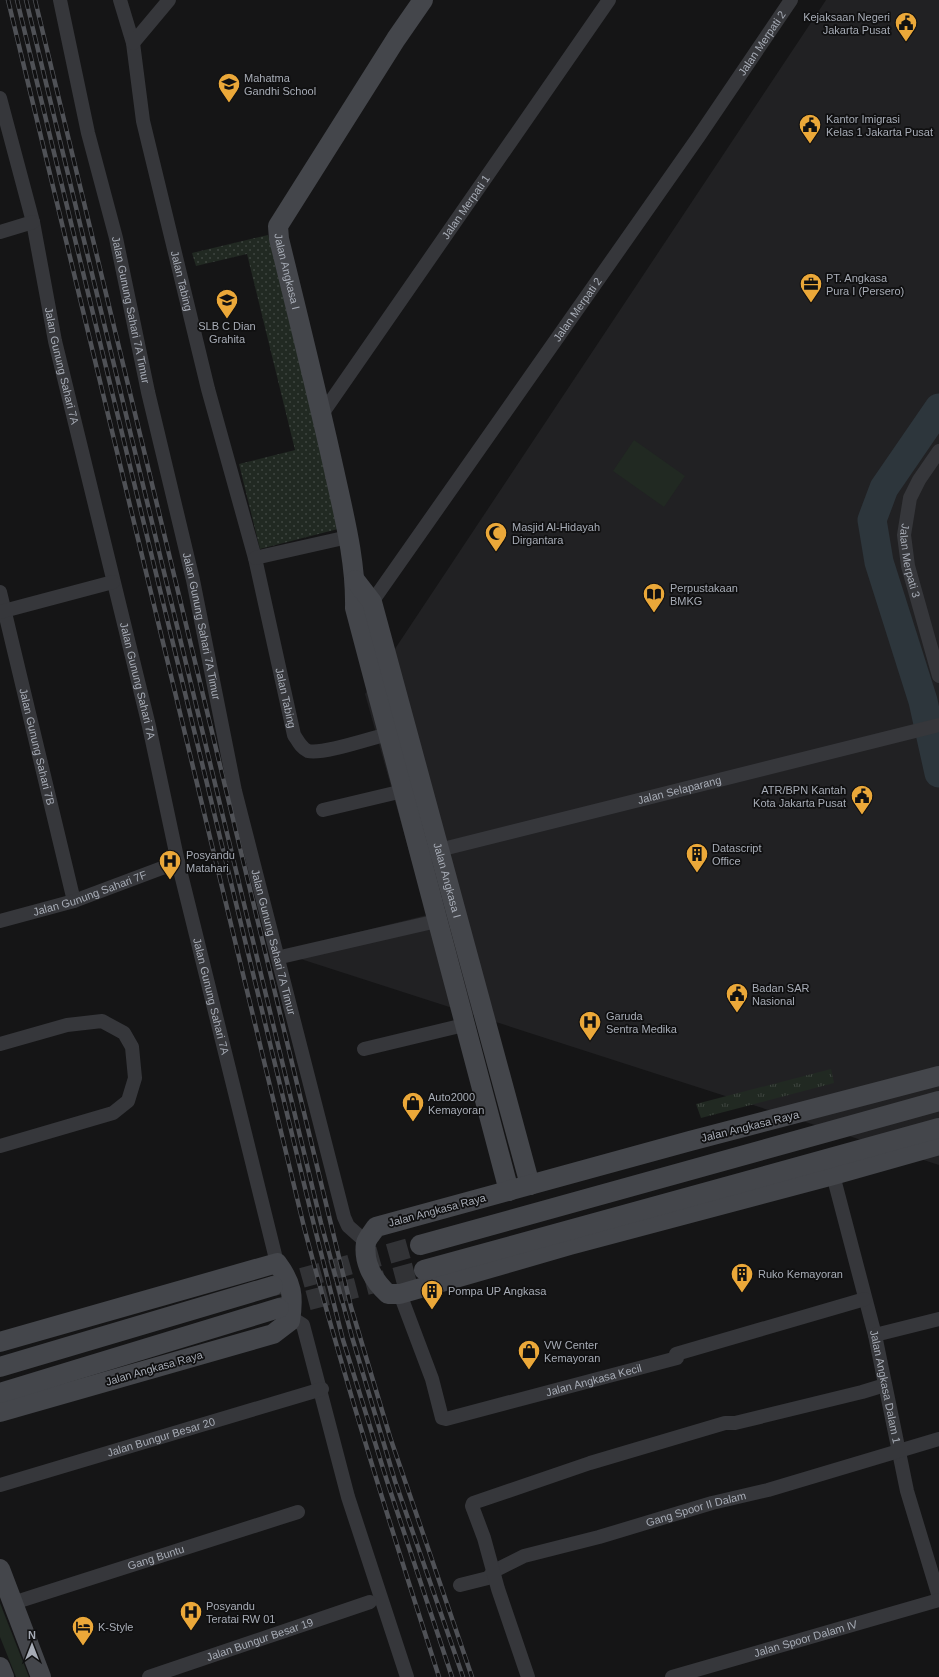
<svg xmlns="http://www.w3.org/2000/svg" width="939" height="1677" viewBox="0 0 939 1677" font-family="Arial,sans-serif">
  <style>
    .built { fill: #212123 }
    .grass { fill: #212922 }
    .park { fill: url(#park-tufts) }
    .garden { fill: url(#garden-dots) }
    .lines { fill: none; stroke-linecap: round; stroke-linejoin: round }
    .river { stroke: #2d363c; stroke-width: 29 }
    .secondary-tunnel { stroke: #323336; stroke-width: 20; stroke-dasharray: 20 10; stroke-linecap: butt }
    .street { stroke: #36373b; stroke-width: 14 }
    .secondary { stroke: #44464b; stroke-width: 20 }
    .rail-casing { stroke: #4f5156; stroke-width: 4.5 }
    .rail { stroke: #101011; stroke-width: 3; stroke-dasharray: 9; stroke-linecap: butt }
    .labels { text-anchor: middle; stroke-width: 3.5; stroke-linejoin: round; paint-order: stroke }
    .poi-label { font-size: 11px; fill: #a7acb6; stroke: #101011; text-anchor: start }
    .street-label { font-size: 11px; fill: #a7acb6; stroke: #101011 }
  </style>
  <defs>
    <pattern id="park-tufts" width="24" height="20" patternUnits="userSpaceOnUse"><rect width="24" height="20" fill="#212922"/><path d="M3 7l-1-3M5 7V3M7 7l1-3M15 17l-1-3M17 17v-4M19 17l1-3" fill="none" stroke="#3e4540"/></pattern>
    <pattern id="garden-dots" width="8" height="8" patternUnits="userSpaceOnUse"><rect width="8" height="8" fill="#212922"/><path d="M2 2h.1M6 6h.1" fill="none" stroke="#3e4540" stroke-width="1.8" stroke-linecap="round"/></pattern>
  </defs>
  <rect width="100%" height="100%" fill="#151516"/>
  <path class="built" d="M826,0h113v1165l-660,-213 148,-37 -62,-221z"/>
  <path class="grass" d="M634,440l51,36 -21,31 -51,-36z
    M0,1603l29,74h-13l-16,-40z"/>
  <path class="park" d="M831,1069l3,14 -133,35 -5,-14z"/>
  <path class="garden" d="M268,235l74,293 -82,21 -21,-85 56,-14 -48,-196 -51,12 -4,-13z"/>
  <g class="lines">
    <path class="river" d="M939,408l-55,80 -12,32 7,42 44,139 16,72"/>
    <path class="secondary-tunnel" d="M273,1286l147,-41
      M279,1308l145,-38"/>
    <g class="street">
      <path id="s1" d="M60,0l28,133 28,105 32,154 45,188 42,211 109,426 4,9 18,16"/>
      <path id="s2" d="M120,0l13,43 10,78 65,268 47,169 39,177c4,6 7,13 14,16 14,4 63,-13 80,-17"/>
      <path d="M133,43l36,-43"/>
      <path id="s3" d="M0,98l33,124 22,119 94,385 29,136 99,401"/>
      <path d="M0,232l33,-10"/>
      <path id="s4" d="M322,414l287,-414"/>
      <path id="s5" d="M939,451l-20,29 -9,18 -6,37 4,31 31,110"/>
      <path d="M255,558l93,-21"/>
      <path id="s6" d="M0,592l74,309"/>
      <path id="s7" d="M365,605l7,-3 327,-466 92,-136"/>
      <path d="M0,612l113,-30"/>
      <path d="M323,810l80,-19"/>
      <path id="s8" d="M431,852l508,-127"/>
      <path id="s9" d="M0,921l74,-20 104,-39"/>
      <path d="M285,956l152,-35"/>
      <path d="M0,1044l67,-19 35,-4 22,12 8,14 3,31 -7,23 -15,12 -113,33"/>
      <path d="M364,1049l100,-24"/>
      <path id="s10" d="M833,1175l42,160 32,156 32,106"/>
      <path id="s11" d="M400,1294l32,85 10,39 4,1 231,-61 -1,-4 189,-55"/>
      <path d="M290,1321l5,-1 8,5 45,172 59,180"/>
      <path d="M875,1335l64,-16"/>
      <path id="s12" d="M0,1485l322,-96"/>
      <path id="s13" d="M460,1585l28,-7 6,-7 30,-15 75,-19 113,-34 56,-13 171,-51"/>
      <path id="s14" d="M13,1603l285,-91"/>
      <path id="s15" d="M149,1677l221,-75"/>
      <path d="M528,1677l-30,-88 -14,-51 -12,-32 1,-3 117,-40 135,-40h10l127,-31 23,-7"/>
      <path id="s16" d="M672,1677l267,-77"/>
    </g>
    <g class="secondary">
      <path id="s17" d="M423,0l-27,39 -118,187 1,13c19,77 38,154 55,231 10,46 22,91 21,138l154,583"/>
      <path id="s18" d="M355,580l17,22 158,583"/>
      <path d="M939,1076l-249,65 -314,86c-3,5 -9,11 -10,16 -3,20 8,38 22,51h12l170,-49 263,-70 106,-30"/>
      <path d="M420,1245l519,-144"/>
      <path d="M424,1270l515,-142"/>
      <path d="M0,1342l277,-79c15,20 17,33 13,58l-17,13 -273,78"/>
      <path d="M0,1367l273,-81"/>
      <path d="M0,1393l279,-85"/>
      <path d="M0,1569l41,108"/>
      <path d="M0,1667l4,10"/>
    </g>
    <g class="rail-casing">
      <path id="rail" d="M8,0l296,1227c40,152 87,301 135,450
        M17,0l297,1225 29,115 44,141 65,196
        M26,0l295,1223 31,114 43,144 68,196
        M35,0l316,1307 39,130 82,240"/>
    </g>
    <use href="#rail" class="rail"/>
  </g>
  <defs>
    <g id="civic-pin" transform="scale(1.15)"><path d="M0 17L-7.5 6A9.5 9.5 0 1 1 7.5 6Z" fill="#eba839" stroke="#101011"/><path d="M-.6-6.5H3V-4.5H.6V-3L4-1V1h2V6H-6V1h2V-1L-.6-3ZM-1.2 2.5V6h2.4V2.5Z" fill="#111"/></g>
    <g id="school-pin" transform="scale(1.15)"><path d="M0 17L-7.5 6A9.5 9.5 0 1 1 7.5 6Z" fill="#eba839" stroke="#101011"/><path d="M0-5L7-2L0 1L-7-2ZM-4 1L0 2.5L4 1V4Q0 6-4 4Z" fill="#111"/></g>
    <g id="office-pin" transform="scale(1.15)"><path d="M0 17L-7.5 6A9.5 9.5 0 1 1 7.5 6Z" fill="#eba839" stroke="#101011"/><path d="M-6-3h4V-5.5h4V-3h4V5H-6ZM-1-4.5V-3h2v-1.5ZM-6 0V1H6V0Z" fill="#111"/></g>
    <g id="mosque-pin" transform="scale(1.15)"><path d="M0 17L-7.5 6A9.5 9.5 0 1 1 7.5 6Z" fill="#eba839" stroke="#101011"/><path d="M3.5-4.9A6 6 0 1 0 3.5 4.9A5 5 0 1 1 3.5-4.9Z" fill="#111"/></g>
    <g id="library-pin" transform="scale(1.15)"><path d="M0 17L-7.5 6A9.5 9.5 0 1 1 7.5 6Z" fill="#eba839" stroke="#101011"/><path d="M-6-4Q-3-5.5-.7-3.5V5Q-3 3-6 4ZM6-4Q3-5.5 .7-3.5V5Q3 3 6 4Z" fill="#111"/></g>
    <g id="building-pin" transform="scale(1.15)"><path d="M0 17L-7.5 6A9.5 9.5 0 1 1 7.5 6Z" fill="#eba839" stroke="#101011"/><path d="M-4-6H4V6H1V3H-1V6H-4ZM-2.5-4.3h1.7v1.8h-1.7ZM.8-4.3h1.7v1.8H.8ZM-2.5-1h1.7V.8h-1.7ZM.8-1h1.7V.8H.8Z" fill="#111"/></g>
    <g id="hospital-pin" transform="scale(1.15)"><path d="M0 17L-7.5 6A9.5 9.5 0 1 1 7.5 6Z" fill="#eba839" stroke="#101011"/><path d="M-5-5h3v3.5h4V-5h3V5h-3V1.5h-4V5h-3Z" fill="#111"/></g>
    <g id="shop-pin" transform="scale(1.15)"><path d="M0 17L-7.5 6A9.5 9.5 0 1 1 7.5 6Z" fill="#eba839" stroke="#101011"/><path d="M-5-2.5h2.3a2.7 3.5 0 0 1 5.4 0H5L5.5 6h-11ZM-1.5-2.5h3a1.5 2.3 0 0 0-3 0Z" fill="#111"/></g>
    <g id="hotel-pin" transform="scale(1.15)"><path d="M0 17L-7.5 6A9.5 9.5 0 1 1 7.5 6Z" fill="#eba839" stroke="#101011"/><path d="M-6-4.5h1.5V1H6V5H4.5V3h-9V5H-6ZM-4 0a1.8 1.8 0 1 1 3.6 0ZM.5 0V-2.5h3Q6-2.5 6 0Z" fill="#111"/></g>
  </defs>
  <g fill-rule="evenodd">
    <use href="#civic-pin" x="906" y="23"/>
    <use href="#school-pin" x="229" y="84"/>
    <use href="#civic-pin" x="810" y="125"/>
    <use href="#office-pin" x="811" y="284"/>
    <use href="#school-pin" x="227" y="300"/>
    <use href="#mosque-pin" x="496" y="533"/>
    <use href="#library-pin" x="654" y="594"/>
    <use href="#civic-pin" x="862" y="796"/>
    <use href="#building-pin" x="697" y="854"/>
    <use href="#hospital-pin" x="170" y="861"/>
    <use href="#civic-pin" x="737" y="994"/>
    <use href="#hospital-pin" x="590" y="1022"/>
    <use href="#shop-pin" x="413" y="1103"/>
    <use href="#building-pin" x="742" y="1274"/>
    <use href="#building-pin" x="432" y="1291"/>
    <use href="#shop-pin" x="529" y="1351"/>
    <use href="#hospital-pin" x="191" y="1612"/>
    <use href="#hotel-pin" x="83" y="1627"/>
  </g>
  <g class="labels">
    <g class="poi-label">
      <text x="890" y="21" text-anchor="end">Kejaksaan Negeri<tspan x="890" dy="13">Jakarta Pusat</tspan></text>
      <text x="244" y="82">Mahatma<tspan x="244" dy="13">Gandhi School</tspan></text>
      <text x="826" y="123">Kantor Imigrasi<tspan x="826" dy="13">Kelas 1 Jakarta Pusat</tspan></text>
      <text x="826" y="282">PT. Angkasa<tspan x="826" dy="13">Pura I (Persero)</tspan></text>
      <text x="227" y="330" text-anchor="middle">SLB C Dian<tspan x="227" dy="13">Grahita</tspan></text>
      <text x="512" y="531">Masjid Al-Hidayah<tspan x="512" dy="13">Dirgantara</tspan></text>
      <text x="670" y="592">Perpustakaan<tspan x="670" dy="13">BMKG</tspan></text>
      <text x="846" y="794" text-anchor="end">ATR/BPN Kantah<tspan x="846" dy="13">Kota Jakarta Pusat</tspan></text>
      <text x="712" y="852">Datascript<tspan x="712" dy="13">Office</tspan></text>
      <text x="186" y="859">Posyandu<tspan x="186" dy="13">Matahari</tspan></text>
      <text x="752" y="992">Badan SAR<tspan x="752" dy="13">Nasional</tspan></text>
      <text x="606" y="1020">Garuda<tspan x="606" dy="13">Sentra Medika</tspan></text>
      <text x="428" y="1101">Auto2000<tspan x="428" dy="13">Kemayoran</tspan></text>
      <text x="758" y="1278">Ruko Kemayoran</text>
      <text x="448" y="1295">Pompa UP Angkasa</text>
      <text x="544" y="1349">VW Center<tspan x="544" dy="13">Kemayoran</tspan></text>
      <text x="206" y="1610">Posyandu<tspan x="206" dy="13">Teratai RW 01</tspan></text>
      <text x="98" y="1631">K-Style</text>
    </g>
    <g class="street-label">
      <text dy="4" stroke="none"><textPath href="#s7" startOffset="689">Jalan Merpati 2</textPath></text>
      <text dy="4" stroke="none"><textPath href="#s4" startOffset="252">Jalan Merpati 1</textPath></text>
      <text dy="4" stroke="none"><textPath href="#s17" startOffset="315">Jalan Angkasa I</textPath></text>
      <text dy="4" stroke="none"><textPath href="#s2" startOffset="288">Jalan Tabing</textPath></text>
      <text dy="4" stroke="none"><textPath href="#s7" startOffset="365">Jalan Merpati 2</textPath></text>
      <text dy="4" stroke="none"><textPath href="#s1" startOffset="318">Jalan Gunung Sahari 7A Timur</textPath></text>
      <text dy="4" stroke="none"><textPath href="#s3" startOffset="275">Jalan Gunung Sahari 7A</textPath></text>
      <text dy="4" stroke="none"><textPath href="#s5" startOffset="119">Jalan Merpati 3</textPath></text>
      <text dy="4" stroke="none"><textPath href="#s1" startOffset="642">Jalan Gunung Sahari 7A Timur</textPath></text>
      <text dy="4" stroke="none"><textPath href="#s3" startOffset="599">Jalan Gunung Sahari 7A</textPath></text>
      <text dy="4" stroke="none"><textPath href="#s2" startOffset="718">Jalan Tabing</textPath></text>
      <text dy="4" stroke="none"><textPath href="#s6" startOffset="159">Jalan Gunung Sahari 7B</textPath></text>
      <text dy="4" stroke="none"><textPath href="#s8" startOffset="256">Jalan Selaparang</textPath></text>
      <text dy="4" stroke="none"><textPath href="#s18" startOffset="316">Jalan Angkasa I</textPath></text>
      <text dy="4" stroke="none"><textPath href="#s9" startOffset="94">Jalan Gunung Sahari 7F</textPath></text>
      <text dy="4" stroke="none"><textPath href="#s1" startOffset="966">Jalan Gunung Sahari 7A Timur</textPath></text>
      <text dy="4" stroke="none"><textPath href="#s3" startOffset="923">Jalan Gunung Sahari 7A</textPath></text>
      <text transform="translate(750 1126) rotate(-14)" y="4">Jalan Angkasa Raya</text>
      <text transform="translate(437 1210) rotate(-15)" y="4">Jalan Angkasa Raya</text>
      <text transform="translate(154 1368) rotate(-16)" y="4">Jalan Angkasa Raya</text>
      <text dy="4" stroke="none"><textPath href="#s11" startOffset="288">Jalan Angkasa Kecil</textPath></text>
      <text dy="4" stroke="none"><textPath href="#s10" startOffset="218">Jalan Angkasa Dalam 1</textPath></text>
      <text dy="4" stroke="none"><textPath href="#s12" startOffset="168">Jalan Bungur Besar 20</textPath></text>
      <text dy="4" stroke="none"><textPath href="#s13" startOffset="250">Gang Spoor II Dalam</textPath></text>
      <text dy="4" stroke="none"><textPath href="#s14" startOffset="150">Gang Buntu</textPath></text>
      <text dy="4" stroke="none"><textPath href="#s15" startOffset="117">Jalan Bungur Besar 19</textPath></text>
      <text dy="4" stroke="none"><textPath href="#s16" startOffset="139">Jalan Spoor Dalam IV</textPath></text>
    </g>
  </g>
  <g transform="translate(32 1645)" stroke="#101011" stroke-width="3" paint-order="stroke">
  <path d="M0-3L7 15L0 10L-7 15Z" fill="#a7acb6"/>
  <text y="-6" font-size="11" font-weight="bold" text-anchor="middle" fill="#a7acb6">N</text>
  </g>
</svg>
